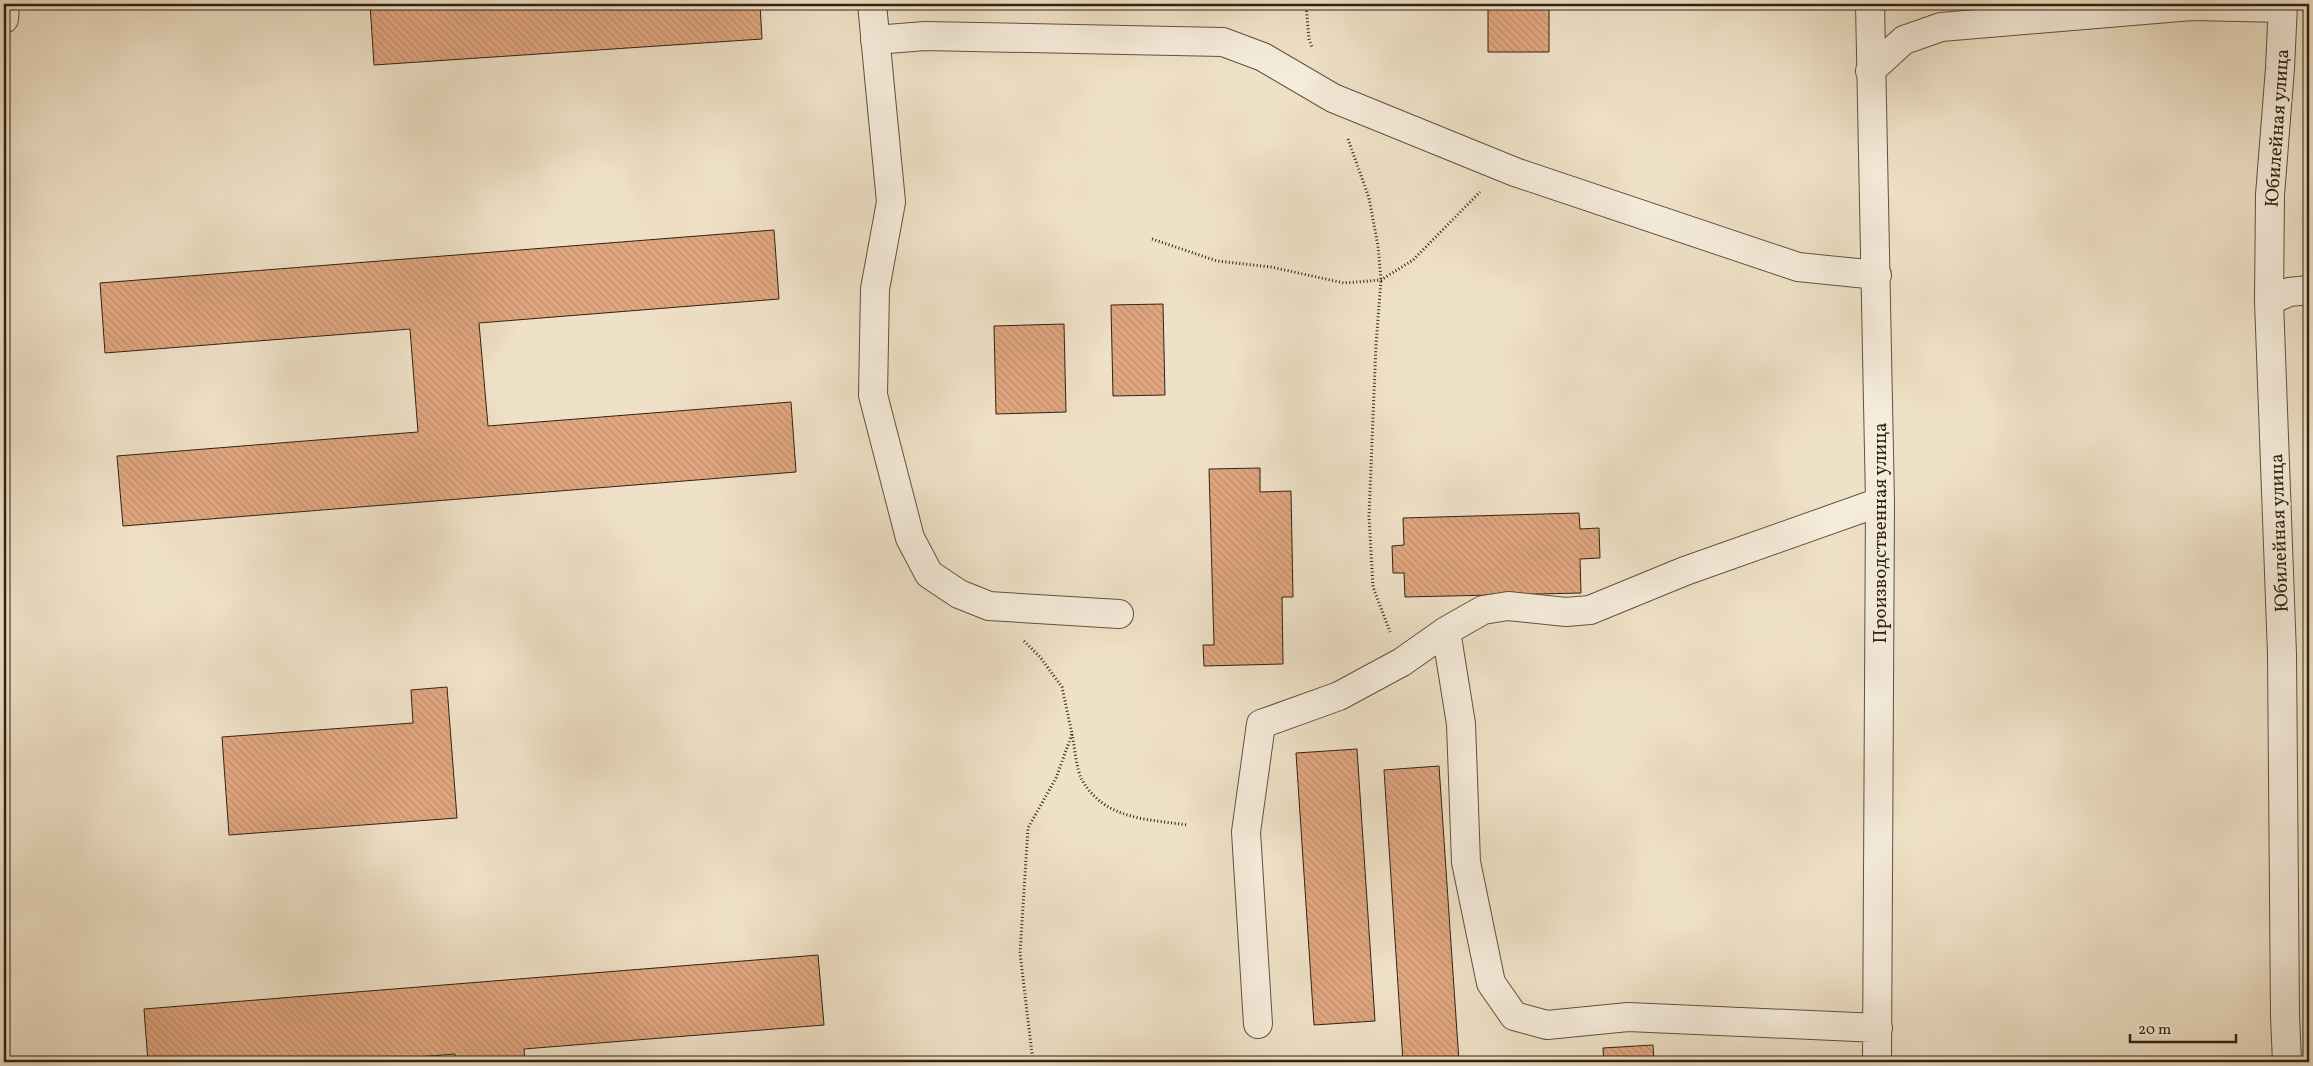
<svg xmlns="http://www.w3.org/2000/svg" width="2313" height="1066" viewBox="0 0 2313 1066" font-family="Vollkorn,serif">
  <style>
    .building { fill: url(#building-back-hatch); stroke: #302311 }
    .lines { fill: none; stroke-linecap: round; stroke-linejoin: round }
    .minor-casing { stroke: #60523e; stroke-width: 30 }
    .path { stroke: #302311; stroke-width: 3; stroke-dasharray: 1 2.5; stroke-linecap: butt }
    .minor { stroke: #f5ecdb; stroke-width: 28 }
    .labels { text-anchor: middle; stroke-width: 4; stroke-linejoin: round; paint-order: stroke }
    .street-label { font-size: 19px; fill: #302311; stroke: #f5ecdb }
  </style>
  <defs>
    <pattern id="building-back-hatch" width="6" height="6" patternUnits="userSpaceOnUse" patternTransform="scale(1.25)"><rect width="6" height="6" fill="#e1a781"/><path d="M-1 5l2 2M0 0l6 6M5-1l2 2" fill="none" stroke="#c18f6e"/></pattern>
  </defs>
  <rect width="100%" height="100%" fill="#efe1c7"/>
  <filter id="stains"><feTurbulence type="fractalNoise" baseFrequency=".004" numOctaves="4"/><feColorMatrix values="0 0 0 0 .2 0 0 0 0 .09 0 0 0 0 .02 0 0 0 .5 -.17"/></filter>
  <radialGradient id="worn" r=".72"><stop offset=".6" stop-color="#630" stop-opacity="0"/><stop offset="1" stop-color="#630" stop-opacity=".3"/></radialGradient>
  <path class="building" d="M370,4h390l2,35 -388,26z
    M1488,4h61v48h-61z
    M774,230l5,69 -300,24 9,103 303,-24 5,70 -673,54 -6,-70 301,-24 -8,-103 -305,24 -5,-70z
    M1163,304l2,91 -52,1 -2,-91z
    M1064,324l2,88 -70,2 -2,-88z
    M1260,468v24l31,-1 2,106h-11l1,67 -79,2 -1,-21h11l-5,-176z
    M1579,513l1,16 19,-1 1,30 -20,1 1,34 -176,4 -1,-24h-11l-1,-27 12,-1 -1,-27z
    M447,687l10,131 -228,17 -7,-98 191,-14 -2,-33z
    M1357,749l18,272 -61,4 -18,-272z
    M1439,766l20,296h-56l-19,-292z
    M818,955l6,70 -300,24 1,13h-70v-8l-98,8h-209l-4,-53z
    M1653,1045l1,17h-50l-1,-14z"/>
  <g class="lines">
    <g class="minor-casing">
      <path id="minor" d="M872,4l19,198 -16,87 -2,106 37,143 19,36 30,20 30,12 130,8
        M1870,4l10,498 -3,560
        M2283,4l-3,64 -10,127 -1,106 13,353 3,362 2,46
        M4,19l1,-15
        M875,40l50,-4 298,6 40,15 70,41 182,74 283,95 79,8
        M1870,71l34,-31 37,-13 251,-21 91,2
        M2269,301l20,-9 20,-2
        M1446,631l15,93 5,138 25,121 23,33 33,9 81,-8 250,11
        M1258,1024l-12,-192 15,-108 78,-28 63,-34 44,-31 37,-21 25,-4 58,6 24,-2 95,-39 195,-69"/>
    </g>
    <path class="path" d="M1306,4l3,35 3,8
      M1348,139l21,59 9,48 3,34 -5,64 -7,172 4,71 17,45
      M1152,239l65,22 54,6 73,16 37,-3 32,-20 67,-68
      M1024,641l16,16 22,30 10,47 -16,44 -28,50 -8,125 13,109
      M1072,734c3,14 4,34 10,46 23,40 65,39 105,45"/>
    <use href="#minor" class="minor"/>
  </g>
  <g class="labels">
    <g class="street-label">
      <text transform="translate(2276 128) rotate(-86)" y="7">Юбилейная улица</text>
      <text transform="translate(1879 533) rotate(-90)" y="7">Производственная улица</text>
      <text transform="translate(2278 533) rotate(-92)" y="7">Юбилейная улица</text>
    </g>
  </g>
  <rect width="2313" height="1066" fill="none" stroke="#efe1c7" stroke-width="20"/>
  <rect x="5" y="5" width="2303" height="1056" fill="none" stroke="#302311" stroke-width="2.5"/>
  <rect x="10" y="10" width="2293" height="1046" fill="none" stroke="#302311"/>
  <path d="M2130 1034v8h106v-8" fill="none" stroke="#302311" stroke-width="2.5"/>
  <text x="2138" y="1034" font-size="15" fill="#302311" stroke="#f5ecdb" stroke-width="4" paint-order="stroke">20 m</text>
  <rect width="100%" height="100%" filter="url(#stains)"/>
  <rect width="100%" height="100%" fill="url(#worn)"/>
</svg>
